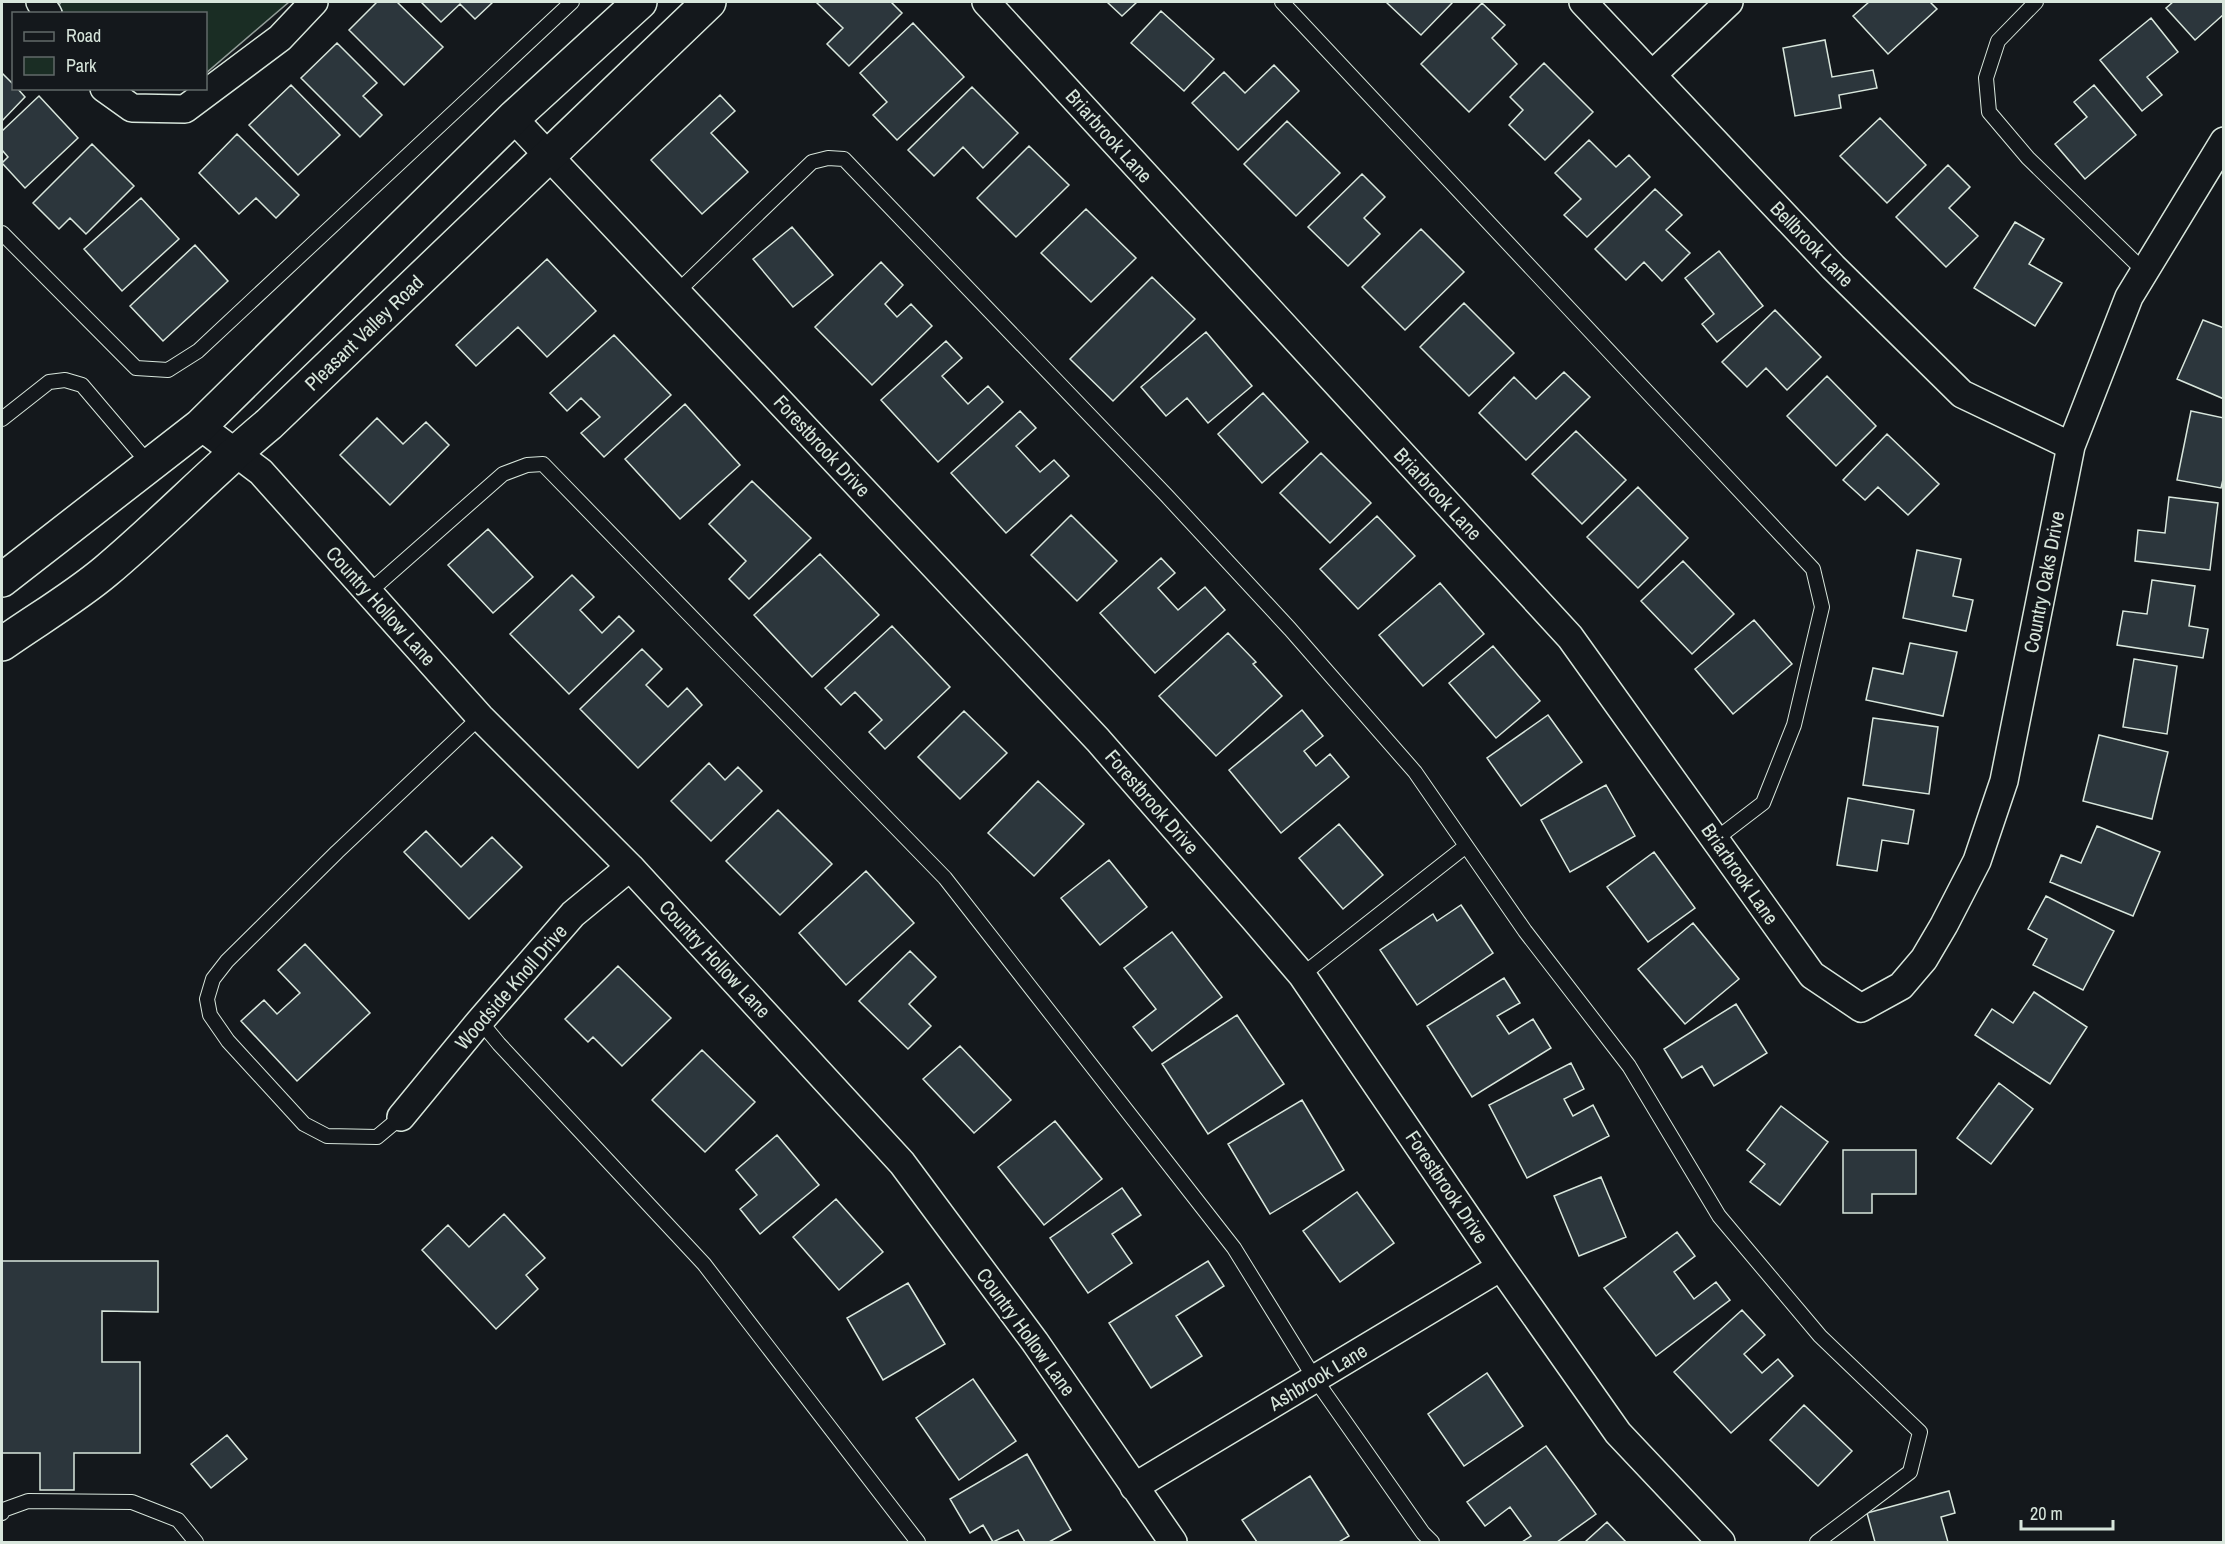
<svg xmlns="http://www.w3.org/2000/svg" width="2225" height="1544" viewBox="0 0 2225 1544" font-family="'Archivo Narrow',sans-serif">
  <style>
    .green { fill: #1a2d24; stroke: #939e99; stroke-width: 1.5 }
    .building { fill: #2c363c; stroke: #d8e6dc; stroke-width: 1.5 }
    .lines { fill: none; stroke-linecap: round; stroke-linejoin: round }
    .lane-casing { stroke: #d8e6dc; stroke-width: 16 }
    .street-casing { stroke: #d8e6dc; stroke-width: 30 }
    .secondary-casing { stroke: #d8e6dc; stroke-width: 36 }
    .lane { stroke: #14181c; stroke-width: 14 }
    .street { stroke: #14181c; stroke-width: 27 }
    .secondary { stroke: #14181c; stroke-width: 33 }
    .labels { text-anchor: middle; stroke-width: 4.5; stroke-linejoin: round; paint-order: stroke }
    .street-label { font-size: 20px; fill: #d8e6dc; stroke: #14181c }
  </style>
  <rect width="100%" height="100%" fill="#14181c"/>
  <path class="green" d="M61,2h228l-83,71v-59l-143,-1 -4,-8z"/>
  <path class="building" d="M377,2h20l46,45 -39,38 -55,-55z
    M421,2h72l-18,17 -15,-15 -19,18z
    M816,2h75l11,11 -53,53 -22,-22 16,-16z
    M1107,2h30l-15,14z
    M1386,2h67l-32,33z
    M1869,2h61l7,7 -49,45 -35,-38z
    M2173,2h51v12l-29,26 -29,-32z
    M1482,3l23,22 -13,13 25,26 -48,48 -48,-48z
    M1161,11l53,48 -30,32 -53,-48z
    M2151,18l27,34 -31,25 15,18 -20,16 -42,-51z
    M913,23l51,54 -67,63 -24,-25 14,-13 -27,-29z
    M1825,40l7,37 41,-7 4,18 -38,7 2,13 -46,8 -12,-68z
    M337,43l40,40 -14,13 19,19 -22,22 -59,-59z
    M1544,63l49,49 -48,48 -36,-35 14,-15 -13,-13z
    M1274,65l25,26 -61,59 -46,-47 32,-31 21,21z
    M2,73l12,12v3h3l8,9 -23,24z
    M291,85l49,50 -42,40 -49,-50z
    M2094,85l42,50 -51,44 -30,-35 32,-27 -13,-15z
    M972,87l46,46 -35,35 -20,-21 -29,29 -26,-26z
    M720,95l15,16 -24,22 37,39 -46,42 -51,-54z
    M39,96l39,42 -53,50 -23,-25 6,-6 -6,-7v-19z
    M1880,118l46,47 -39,38 -47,-47z
    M1287,121l53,52 -44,43 -52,-52z
    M237,134l62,61 -23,23 -20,-20 -17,16 -40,-41z
    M1589,140l27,27 13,-12 21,22 -63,60 -23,-22 17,-16 -26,-26z
    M92,144l42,42 -48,48 -16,-16 -11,11 -26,-26z
    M1029,146l40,39 -53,52 -39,-39z
    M1948,165l22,22 -21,21 29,28 -32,31 -50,-50z
    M1362,174l23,23 -21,21 16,16 -32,32 -40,-39z
    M1655,189l27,26 -16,15 24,23 -28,28 -18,-19 -18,18 -31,-31z
    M141,198l38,41 -57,52 -38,-42z
    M1086,209l50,49 -45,44 -50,-49z
    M2015,222l29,17 -15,25 33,19 -27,43 -61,-38z
    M792,227l41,48 -40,32 -40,-48z
    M1421,229l43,43 -59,58 -43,-43z
    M195,245l33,36 -65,60 -33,-35z
    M1719,251l44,55 -46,36 -15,-18 12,-10 -29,-36z
    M547,259l49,52 -49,46 -29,-30 -42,39 -20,-21z
    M881,262l22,23 -18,19 12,13 14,-13 21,22 -60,59 -57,-58z
    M1152,277l43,42 -82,82 -43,-42z
    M1464,303l50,50 -45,43 -49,-49z
    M1775,310l46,47 -34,33 -21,-22 -19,19 -25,-25z
    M2203,320l21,8v71l-47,-20z
    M1206,332l46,54 -44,37 -21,-25 -21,18 -25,-29z
    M614,335l57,60 -67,62 -23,-24 19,-16 -19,-19 -14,13 -17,-18z
    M946,341l16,17 -20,18 26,28 20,-18 15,16 -65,60 -57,-62z
    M1564,372l26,25 -64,63 -47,-47 35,-36 22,22z
    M1827,376l49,50 -40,40 -49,-50z
    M1263,393l45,49 -46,41 -44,-49z
    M685,404l55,61 -60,54 -55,-60z
    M1020,411l16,17 -20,18 24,26 14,-12 15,16 -63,57 -55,-60z
    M2191,411l33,7v57l-3,13 -44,-8z
    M377,418l26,26 23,-22 23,23 -59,60 -50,-50z
    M1576,431l50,49 -44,44 -50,-50z
    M1887,434l52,50 -31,31 -30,-28 -13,13 -22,-20z
    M1321,453l50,50 -41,40 -50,-50z
    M752,481l59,57 -62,61 -20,-20 17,-18 -37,-37z
    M1638,487l50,51 -50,50 -51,-51z
    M2169,497l49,6 -8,67 -75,-9 3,-31 27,3z
    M1071,515l46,46 -40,40 -46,-46z
    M1377,516l38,40 -57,53 -38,-40z
    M488,529l45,48 -40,36 -45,-48z
    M1917,550l44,9 -8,37 20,4 -7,31 -63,-13z
    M820,554l59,61 -67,62 -58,-62z
    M1161,558l14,15 -17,15 20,22 27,-23 20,23 -70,63 -55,-60z
    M1683,561l51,53 -42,40 -51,-53z
    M572,575l22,22 -14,13 22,23 17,-17 15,15 -65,63 -59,-60z
    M2152,580l43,6 -6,40 19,3 -5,29 -86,-13 6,-34 24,3z
    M1440,583l44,51 -61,52 -44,-51z
    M1754,620l38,44 -59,50 -38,-45z
    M892,626l58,61 -65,62 -16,-17 13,-12 -27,-28 -14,13 -16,-17z
    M1228,633l28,29 -3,2 29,32 -66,60 -57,-60z
    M1910,643l47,9 -14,64 -77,-16 7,-32 30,6z
    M1493,646l47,55 -44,37 -47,-55z
    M642,649l20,20 -16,16 22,22 19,-19 15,17 -64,63 -58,-59z
    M2134,659l43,7 -10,68 -44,-7z
    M1302,710l21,26 -19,15 12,15 14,-12 19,23 -68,56 -52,-63z
    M964,711l43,42 -47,46 -42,-42z
    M1548,715l34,47 -61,44 -34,-48z
    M1873,718l65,9 -9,67 -66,-9z
    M2099,735l69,17 -16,67 -69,-18z
    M709,763l16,17 13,-13 24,24 -51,50 -40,-40z
    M1038,781l46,43 -50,52 -46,-43z
    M1606,785l29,51 -65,36 -29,-52z
    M1848,798l66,12 -6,34 -26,-4 -5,31 -40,-6z
    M778,810l54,54 -52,51 -54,-54z
    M1339,824l44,51 -40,34 -44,-51z
    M2097,826l63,26 -27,64 -83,-34 11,-27 20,8z
    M426,831l35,36 31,-30 30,30 -53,52 -65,-67z
    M1654,852l41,56 -47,34 -41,-55z
    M1109,860l38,47 -47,38 -39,-47z
    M866,871l48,52 -68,62 -47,-52z
    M2046,896l68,35 -31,59 -50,-25 14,-26 -19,-10z
    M1461,905l32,48 -76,52 -37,-55 53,-36 4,7z
    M1693,923l46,56 -54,45 -47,-55z
    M1172,932l50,65 -70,54 -19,-24 23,-18 -32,-41z
    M305,944l65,69 -73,68 -56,-60 23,-21 13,14 23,-21 -22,-23z
    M910,951l26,26 -27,27 22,22 -23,23 -49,-48z
    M618,966l53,52 -49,48 -29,-29 -5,5 -23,-23z
    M1504,978l16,25 -23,13 12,18 24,-15 18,29 -79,49 -45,-71z
    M2034,992l53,35 -37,57 -75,-49 17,-26 21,14z
    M1736,1004l31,49 -53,33 -12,-20 -20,12 -18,-29z
    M1237,1015l47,69 -76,50 -46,-70z
    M960,1046l51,54 -37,33 -51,-54z
    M702,1050l53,52 -50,50 -53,-52z
    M1571,1063l13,26 -20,10 9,17 20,-11 16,31 -82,42 -38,-73z
    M1999,1083l34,26 -42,55 -34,-26z
    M1302,1100l42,70 -74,44 -42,-70z
    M1781,1106l47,36 -48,63 -30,-23 15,-18 -18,-14z
    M1055,1121l47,58 -58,46 -46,-58z
    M777,1135l42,50 -59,49 -20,-25 17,-14 -21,-25z
    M1843,1150h73v44h-44v19h-29z
    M1601,1177l25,60 -47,19 -25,-60z
    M1122,1188l19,27 -29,19 20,29 -44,30 -38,-55z
    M1357,1192l37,51 -54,39 -37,-51z
    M836,1199l47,53 -44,38 -46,-53z
    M504,1214l41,44 -19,17 12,14 -42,40 -74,-79 26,-25 21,22z
    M1677,1232l18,24 -21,16 20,27 22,-17 14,18 -74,56 -52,-68z
    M2,1261h156v51l-56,-1v51h38v91h-66v37h-34v-37h-38z
    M1208,1261l16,25 -48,30 26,40 -51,32 -42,-65z
    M908,1283l37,61 -62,36 -36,-62z
    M1742,1310l23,25 -21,19 18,19 16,-14 15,17 -62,57 -57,-61z
    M1487,1373l36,53 -59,40 -36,-52z
    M973,1379l43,62 -57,39 -43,-62z
    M1804,1405l48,46 -34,35 -48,-46z
    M227,1435l20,24 -36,29 -20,-24z
    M1546,1446l50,68 -39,28h-35l9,-6 -21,-29 -25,19 -18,-24z
    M1027,1454l44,76 -22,12h-24l-7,-12 -25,12 -10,-17 -13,8 -20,-34z
    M1310,1476l39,60 -10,6h-82l-15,-22z
    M1949,1491l6,22 -14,4 7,25h-73l-8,-29z
    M1607,1522l19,20h-41z"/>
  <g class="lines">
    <g class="lane-casing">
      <path id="lane" d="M1282,2l531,567 9,38 -28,118 -31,78 -47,36
        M2036,2l-38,39 -12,37 3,34 39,46 116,113
        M2,233l134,135 32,2 30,-19 374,-349
        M677,292l135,-130 16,-4 16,1 322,336 124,134 125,143 110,159 104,135 90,150 101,120 100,96 -10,40 -93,70
        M2,419l47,-37 16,-2 17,5 68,80
        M369,592l134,-118 24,-9 16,-1 402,414 289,370 81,131 108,154 9,9
        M1302,975l164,-129
        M480,1021l19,23 205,220 214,278
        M401,1117l-24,20 -50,-1 -23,-12 -76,-83 -18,-26 -3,-16 6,-20 14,-18 110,-109 143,-135
        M2,1513l1,-3 25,-9 104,1 46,18 18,22"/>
    </g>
    <g class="street-casing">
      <path id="street" d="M40,2l8,12
        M986,2l584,635 242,338 49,33 40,-22 23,-27 20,-34 33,-64 27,-80 67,-335 58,-149 95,-156
        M1583,2l250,265 129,127 109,52
        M1652,75l77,-73
        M104,88l28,20 53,1 95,-71 34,-36
        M513,118l585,622 157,180 47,55 199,292 117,166 103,109
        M200,426l61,46 219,245 150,150 272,296 133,179 138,200
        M401,1117l79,-96 93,-107 57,-47
        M1134,1487l367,-220"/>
    </g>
    <g class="secondary-casing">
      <path id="secondary" d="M2,580l198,-154 313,-308 127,-116
        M2,644c34,-24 72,-46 104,-73 56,-47 106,-100 163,-147l440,-422"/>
    </g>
    <use href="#lane" class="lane"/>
    <use href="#street" class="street"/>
    <use href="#secondary" class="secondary"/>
  </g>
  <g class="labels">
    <g class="street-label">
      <text transform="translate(1109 136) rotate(48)" y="7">Briarbrook Lane</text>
      <text transform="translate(1812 244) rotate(46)" y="7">Bellbrook Lane</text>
      <text transform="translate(364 333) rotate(-44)" y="7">Pleasant Valley Road</text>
      <text transform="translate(822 446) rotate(47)" y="7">Forestbrook Drive</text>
      <text transform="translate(1438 494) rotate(47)" y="7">Briarbrook Lane</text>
      <text transform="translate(2044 582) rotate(-79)" y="7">Country Oaks Drive</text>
      <text transform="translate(381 606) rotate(48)" y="7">Country Hollow Lane</text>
      <text transform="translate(1152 802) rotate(49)" y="7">Forestbrook Drive</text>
      <text transform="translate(1740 874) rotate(55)" y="7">Briarbrook Lane</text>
      <text transform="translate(715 959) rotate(47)" y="7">Country Hollow Lane</text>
      <text transform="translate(511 987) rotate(-49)" y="7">Woodside Knoll Drive</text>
      <text transform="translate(1447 1187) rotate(56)" y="7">Forestbrook Drive</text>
      <text transform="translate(1026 1332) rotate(54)" y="7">Country Hollow Lane</text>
      <text transform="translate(1318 1377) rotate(-31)" y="7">Ashbrook Lane</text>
    </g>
  </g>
  <rect width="2225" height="1544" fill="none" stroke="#d8e6dc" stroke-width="6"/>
  <rect x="12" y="12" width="195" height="78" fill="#14181c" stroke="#626a69" stroke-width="1.5"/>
  <rect x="24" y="32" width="30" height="9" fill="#14181c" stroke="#626a69" stroke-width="1.5"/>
  <text x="66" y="42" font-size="18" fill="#d8e6dc">Road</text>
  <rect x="24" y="57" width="30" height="18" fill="#1a2d24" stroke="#626a69" stroke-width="1.5"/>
  <text x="66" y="72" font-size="18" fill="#d8e6dc">Park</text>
  <path d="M2021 1520v9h92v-9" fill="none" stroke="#d8e6dc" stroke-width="3"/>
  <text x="2030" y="1520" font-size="18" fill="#d8e6dc" stroke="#14181c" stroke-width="4.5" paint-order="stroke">20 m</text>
</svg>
